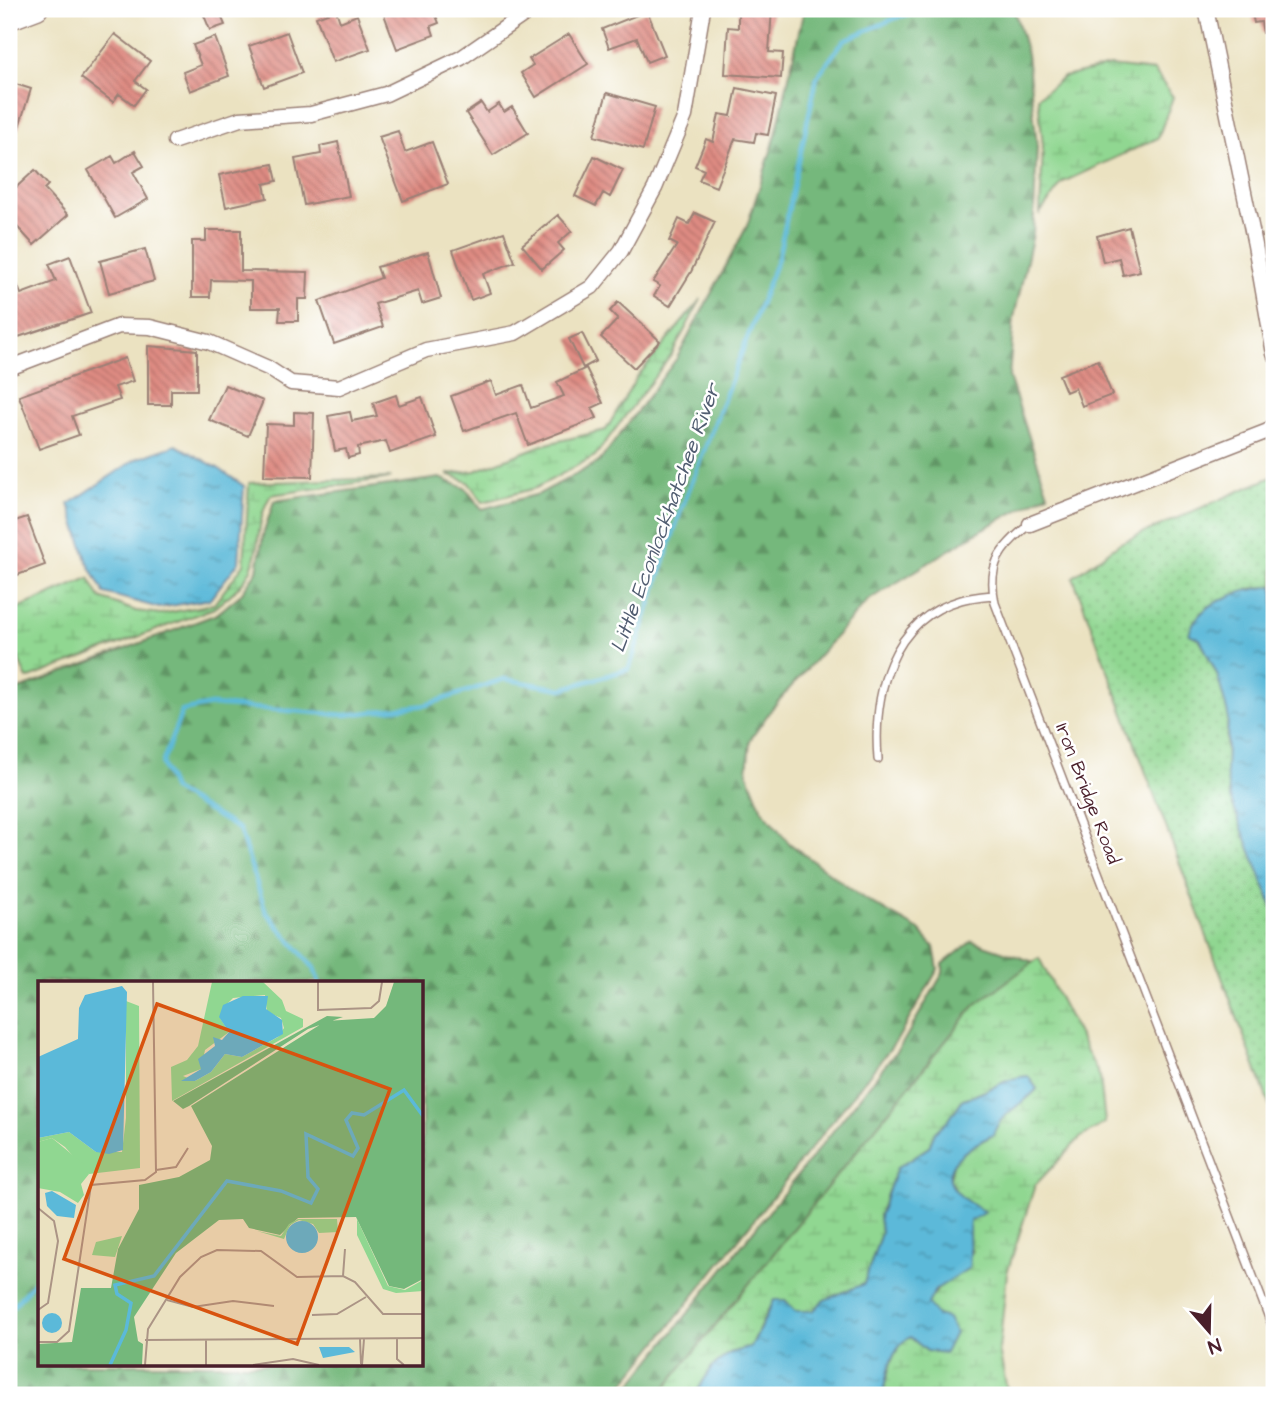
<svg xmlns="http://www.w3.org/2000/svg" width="1283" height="1404" viewBox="0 0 1283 1404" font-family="'Architects Daughter',sans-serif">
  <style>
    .grass { fill: url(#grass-dots); stroke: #6d7b5e; stroke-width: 2 }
    .forest { fill: url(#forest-firs); stroke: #5f6c53; stroke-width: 2; fill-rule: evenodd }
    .wetland { fill: url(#wetland-marsh); stroke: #6d7b5e; stroke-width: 2 }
    .water { fill: url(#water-ripples); stroke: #526c82; stroke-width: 2 }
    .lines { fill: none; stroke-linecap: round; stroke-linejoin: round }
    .stream { stroke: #5bb9d9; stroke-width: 4.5 }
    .building { fill: url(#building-back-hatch) }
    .service-casing { stroke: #9a8076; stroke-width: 10 }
    .minor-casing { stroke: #9a8076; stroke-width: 17 }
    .tertiary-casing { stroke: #9a8076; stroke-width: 22 }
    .service { stroke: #fff; stroke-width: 7 }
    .minor { stroke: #fff; stroke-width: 14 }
    .tertiary { stroke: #fff; stroke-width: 19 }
    .labels { text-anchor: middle; stroke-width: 5; stroke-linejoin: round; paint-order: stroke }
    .street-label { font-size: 19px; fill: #4a1f2b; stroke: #fff }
    .water-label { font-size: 21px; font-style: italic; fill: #515d71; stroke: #fff }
    .inset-river { fill: none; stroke: #5bb9d9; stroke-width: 3.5 }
    .inset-road { fill: none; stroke: #ab9485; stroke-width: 2 }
    .view { fill: #d8530f; fill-opacity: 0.15; stroke: #d8530f; stroke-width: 3.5 }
    .inset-edge { fill: none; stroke: #4a1f2b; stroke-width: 3.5 }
  </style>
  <defs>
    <pattern id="grass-dots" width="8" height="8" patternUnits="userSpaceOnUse" patternTransform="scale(1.75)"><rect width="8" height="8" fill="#90d791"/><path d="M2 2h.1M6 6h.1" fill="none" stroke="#7eb87d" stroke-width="1.8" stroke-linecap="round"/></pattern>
    <pattern id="forest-firs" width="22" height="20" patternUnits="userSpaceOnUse" patternTransform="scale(1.75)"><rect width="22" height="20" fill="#74b87b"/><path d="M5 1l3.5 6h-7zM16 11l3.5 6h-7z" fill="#619565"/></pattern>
    <pattern id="wetland-marsh" width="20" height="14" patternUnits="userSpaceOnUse" patternTransform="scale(1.75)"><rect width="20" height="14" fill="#90d791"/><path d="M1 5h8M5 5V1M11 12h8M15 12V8" fill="none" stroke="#7eb87d"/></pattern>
    <pattern id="water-ripples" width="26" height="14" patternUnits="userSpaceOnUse" patternTransform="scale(1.75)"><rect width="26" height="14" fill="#5bb9d9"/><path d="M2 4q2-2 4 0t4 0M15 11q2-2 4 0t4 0" fill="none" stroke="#4d96b0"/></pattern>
    <pattern id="building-back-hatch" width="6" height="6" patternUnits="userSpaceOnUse" patternTransform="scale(1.75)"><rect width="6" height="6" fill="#de8b82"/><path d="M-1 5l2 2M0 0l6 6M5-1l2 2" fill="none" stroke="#b6716b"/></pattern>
  </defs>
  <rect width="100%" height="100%" fill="#fff"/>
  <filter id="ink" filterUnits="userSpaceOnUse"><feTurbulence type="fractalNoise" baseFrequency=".0143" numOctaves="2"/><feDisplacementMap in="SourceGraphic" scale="14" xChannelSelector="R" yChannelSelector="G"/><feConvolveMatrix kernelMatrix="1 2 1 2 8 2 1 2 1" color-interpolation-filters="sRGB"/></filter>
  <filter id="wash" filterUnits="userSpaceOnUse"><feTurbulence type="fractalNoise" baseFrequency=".00686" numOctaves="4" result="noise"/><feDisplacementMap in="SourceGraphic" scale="28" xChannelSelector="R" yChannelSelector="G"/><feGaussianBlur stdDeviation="1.57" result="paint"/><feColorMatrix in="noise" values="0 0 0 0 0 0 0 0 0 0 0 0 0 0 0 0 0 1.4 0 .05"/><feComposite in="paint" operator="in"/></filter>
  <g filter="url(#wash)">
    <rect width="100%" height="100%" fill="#ebe2c1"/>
    <path class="grass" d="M1274,476v110l-25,3 -49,50 17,35 11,40 -2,31 4,53 44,112v207l-201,-540 47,-34z"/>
    <path class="forest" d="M804,9h210l13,45 10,92 -4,88 -19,83 -5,60 39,117 -65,35 -116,72 -94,106 -23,33 -3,32 15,38 27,33 71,53 59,34 15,17 4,22 -41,71 -282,355h-606v-702l208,-79 23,-19 17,-24 6,-36 11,-34 166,-23 25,10 17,21 57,-15 60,-32 78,-104 70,-132 29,-91zM40,982h382v382h-382z
      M972,941l62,21 -59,43 -316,390h-36l279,-351 41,-71v-9z"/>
    <path class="wetland" d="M1110,66l44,5 19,26 -15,41 -95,44 -23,31 3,-67 -5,-49 26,-20z
      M701,299l-29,55 -77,102 -59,32 -53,14 -15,-20 -20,-8 27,-3 67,-26 64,-15 31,-53z
      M391,478l-120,17c-15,23 -10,51 -20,74 -8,17 -23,28 -37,39l-187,71 -18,-41v-26l80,-34 11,20 36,13 25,3 53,-10 30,-40 5,-81z
      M1039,958l61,119 5,46 -25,15 -45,47 -28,88 -8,77 9,45h-125c4,-21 8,-46 27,-58l17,14 10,-35 -10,-12c11,-19 30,-34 45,-52l-5,-16 3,-15 -20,-42 3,-15 9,-13 31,-16c7,-23 29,-29 44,-46l-9,-13c-24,1 -41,18 -65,23l-13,19 -15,14 -6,15 -32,21 -18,47 2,18 -17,51 -40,16 -11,11h-18l-10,-11 -17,10 -17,37 -21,6 -18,14 -17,28h-36l316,-390z"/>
    <path class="water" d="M176,445l42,23 26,18 -5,76 -29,37 -51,9 -55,-15 -16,-30 -19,-59 67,-45z
      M1274,586v324l-44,-112 -4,-25 2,-59 -11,-40 -17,-35 -11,-5c8,-33 55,-45 85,-48z
      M1028,1076l9,13c-15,17 -37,23 -44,46 -48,23 -64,48 -8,77l-15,9c-3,17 2,30 -1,47l-34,22 -7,14 9,11 11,3 7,15 -10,20 -18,-2 -17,-14c-19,12 -24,37 -27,58h-188l17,-28 18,-14 21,-6 23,-47h11l10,11h18l11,-11 40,-16 17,-51 -2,-17 18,-48 32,-21 6,-15 15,-14 13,-19c24,-5 41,-22 65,-23z"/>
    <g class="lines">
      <path class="stream" d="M319,982l-5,-14 -48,-56 -27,-83 -66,-39 -11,-26 20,-53 29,-6 135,10 80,-10 78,-26 58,10 67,-20 51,-156 98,-255 39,-181 27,-37 57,-24 36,-7
        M9,1311l31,-36"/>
    </g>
    <g id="blocks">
      <path class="building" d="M218,9l7,16 -15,5 -7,-17z
        M382,9h51l6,14 -8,3 3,9 -37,14z
        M738,9h34l-3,43 14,1 -2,25 -56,-4 3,-47 10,1z
        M1251,9h23v21l-11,3 -2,-11 -7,1z
        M336,10l4,12 17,-7 13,34 -37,13 -17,-45z
        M647,11l18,44 -18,7 -10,-24 -28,10 -7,-19z
        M287,32l15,41 -38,14 -15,-41z
        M115,34l35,27 -15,20 11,8 -12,16 -15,-11 -6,8 -32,-24z
        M569,34l19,30 -52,33 -15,-24 12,-8 -4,-6z
        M215,37l14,39 -39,15 -7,-19 18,-7 -8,-20z
        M9,82l22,7 -13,41 -9,-3z
        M737,88l39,8 -8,39 -12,-2 -2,9 -19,-3 -19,48 -17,-7 5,-10 -9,-4 11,-27 7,3 6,-28 12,2z
        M607,93l48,14 -12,43 -49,-14z
        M481,103l6,9 12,-8 5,8 8,-5 16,26 -35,22 -27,-42z
        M398,131l7,21 27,-10 16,42 -45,17 -24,-64z
        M338,142l11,54 -45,9 -9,-46 26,-5 -1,-8z
        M135,151l9,15 -11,6 15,27 -33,19 -27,-48 24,-14 4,7z
        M594,156l29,14 -13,27 -7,-4 -7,13 -21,-10z
        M273,164l4,17 -13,3 3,14 -41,9 -7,-32z
        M35,170l13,15 -4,4 24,26 -34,30 -25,-27v-24z
        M695,213l20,9 -24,50 -21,34 -16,-10 6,-10 -7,-4 24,-37 -8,-4 10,-22 10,5z
        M558,215l14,16 -14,12 6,7 -22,19 -20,-24z
        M1129,227l11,44 -17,4 -4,-17 -16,4 -6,-26z
        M206,230h35v41l67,1 -1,27h-9v22h-19l1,-13h-29v-27l-40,-1 -1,17h-18v-56h14z
        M504,232l11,30 -32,12 7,19 -19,7 -18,-50z
        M145,249l9,32 -45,12 -9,-32z
        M428,252l13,46 -19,6 -4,-13 -43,13 8,23 -49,17 -15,-43 62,-23 -4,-11z
        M70,256l21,57 -82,27v-76l12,30 35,-13 -7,-17z
        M618,302l42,39 -26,27 -33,-31 17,-18 -8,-8z
        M582,333l14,28 -13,7 -14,-29z
        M148,346l49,4v40h-26v15h-23z
        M125,358l8,23 -18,6 5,13 -48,16 7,19 -40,14 -20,-53z
        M1098,360l14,35 -30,11 -7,-18 -9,4 -7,-17z
        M586,368l17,35 -11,5 5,10 -69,27 -12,-32 -52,18 -13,-35 40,-15 5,14 27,-10 8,23 33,-12 -7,-14z
        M225,385l38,16 -15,35 -39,-16z
        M396,395l3,10 23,-8 14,40 -46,16 -4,-12 -28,6 1,8 -11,3 -2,-9 -11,2 -7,-35 22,-4 2,9 25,-5 -4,-13z
        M294,412l20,1 -2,64 -48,-1 2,-52 28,1z
        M27,517l18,48 -36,13v-55z"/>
    </g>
  </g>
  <g filter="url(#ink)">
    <use href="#blocks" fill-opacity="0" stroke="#9a8076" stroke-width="2"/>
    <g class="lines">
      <g class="service-casing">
        <path id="service" d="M1030,524c-30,24 -43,40 -35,79l279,728
          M878,759c-5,-64 12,-139 83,-159 10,-3 22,-4 32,-5"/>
      </g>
      <g class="minor-casing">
        <path id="minor" d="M1206,9l49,236 19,109
          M175,141l65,-22 71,-5 75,-20 75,-36 71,-49
          M9,368l110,-42 31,1 59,15 59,26 23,15 48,4 87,-37 89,-17 77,-46 29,-36 34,-63 30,-72 18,-107
          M1030,524l238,-93 6,-6"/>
      </g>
      <g class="tertiary-casing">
        <path id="tertiary" d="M9,20l29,-11"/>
      </g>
      <use href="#service" class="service"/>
      <use href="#minor" class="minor"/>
      <use href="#tertiary" class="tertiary"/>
    </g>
  </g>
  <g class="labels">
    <g class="street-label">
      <text transform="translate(1089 793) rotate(69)" y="7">Iron Bridge Road</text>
    </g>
    <g class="water-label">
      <text transform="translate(665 518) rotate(-70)" y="7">Little Econlockhatchee River</text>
    </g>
  </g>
  <g transform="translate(38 981)">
    <rect width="385" height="385" fill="#ebe2c1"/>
    <path d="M88,20l13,5 1,162 -51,6 -24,-27 -13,-9 -14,4v-4l31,-6 27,20h26l4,-34z" fill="#90d791"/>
    <path d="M356,1h29v297l-19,10 -15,-3 -33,-69 -58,1 -18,17 -31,-7 -6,-9 -24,1 -43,33 -42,64 4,24 5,3 -1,21h-104v-21l34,-2 9,-54h30l7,-39 21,-40v-24l40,-8 31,-17 2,-14 -21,-40 135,-85 48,-3 12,-12zM289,35l16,1 -35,12 -119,77 -6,3 -10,-8z" fill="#74b87b"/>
    <path d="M174,1h51l19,18 4,11 17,8v8l-131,74 -1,-34 16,-7 11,-14zM227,14l2,17 14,6 3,10 -6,9 -36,20 -17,-3 -14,18 -16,9 -12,-5 18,-7 4,-19 24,-18 -9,-14 8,-15 5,-5zM14,157l34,28 3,8 -8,10 3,11 -6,8 -18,-11 -22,-4v-46zM260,238h39l1,13 -19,1 -6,-9 -14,-4 -9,5 -6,14 -27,-8 24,5 8,-12zM319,238l31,67 17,4 18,-10v11l-27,2 -13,-4 -26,-54zM84,255l-7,21 -23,-2 4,-13z" fill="#90d791" fill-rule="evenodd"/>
    <path d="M84,5l5,6 -4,158 -14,4 -13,-2 -27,-20 -31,6v-81l40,-18 1,-31 6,-13zM205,15h25l-2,13 16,11 1,14 -41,23 -17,-3 -14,18 -16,9h-14l20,-12 -3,-10 17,-13 -2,-9 9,3 7,-8 -10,-15 4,-12zM14,210l24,14 -2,13 -17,-2 -10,-10 -2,-13zM248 256a16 16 0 1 1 32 0a16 16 0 1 1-32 0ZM4 342a10 10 0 1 1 20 0a10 10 0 1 1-20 0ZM281,366h30l6,5 -32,6z" fill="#5bb9d9"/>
    <path class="inset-river" d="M72,384l16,-35 5,-27 -14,-9 -2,-9 39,-9 73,-95 54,10 30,12 7,-14 -10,-12 -2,-43 47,22 5,-8 -12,-28 6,-7 12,2 40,-25 19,26"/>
    <path class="inset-road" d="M280,1v28l53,-2 8,-7 3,-19M118,189l20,-3 12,-19M0,227l16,13 4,20 -10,62 -10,7M305,295l2,-27M129,319l26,7 40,-6 41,5M274,334l25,-1 29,-17M359,357v21l7,6M322,358l1,25M107,359l278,-2M168,359v25M0,361h19l12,-11 22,-146 54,-5 11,-8 -3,-190M107,384l3,-36 32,-52 21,-20 16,-7 44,1 36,26 46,-1 12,6 28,32h40M215,384l40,-6 26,6M324,384l2,-26"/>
    <path class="view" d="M119,23l233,85 -93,255 -233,-85z"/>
    <rect width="385" height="385" class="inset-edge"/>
  </g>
  <rect width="1283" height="1404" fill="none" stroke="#fff" stroke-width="35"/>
  <g transform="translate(1209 1331) rotate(160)" stroke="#ffffff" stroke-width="5" paint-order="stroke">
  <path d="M0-5L12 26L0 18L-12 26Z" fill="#4a1f2b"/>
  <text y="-10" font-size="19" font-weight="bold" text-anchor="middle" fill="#4a1f2b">N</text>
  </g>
</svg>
